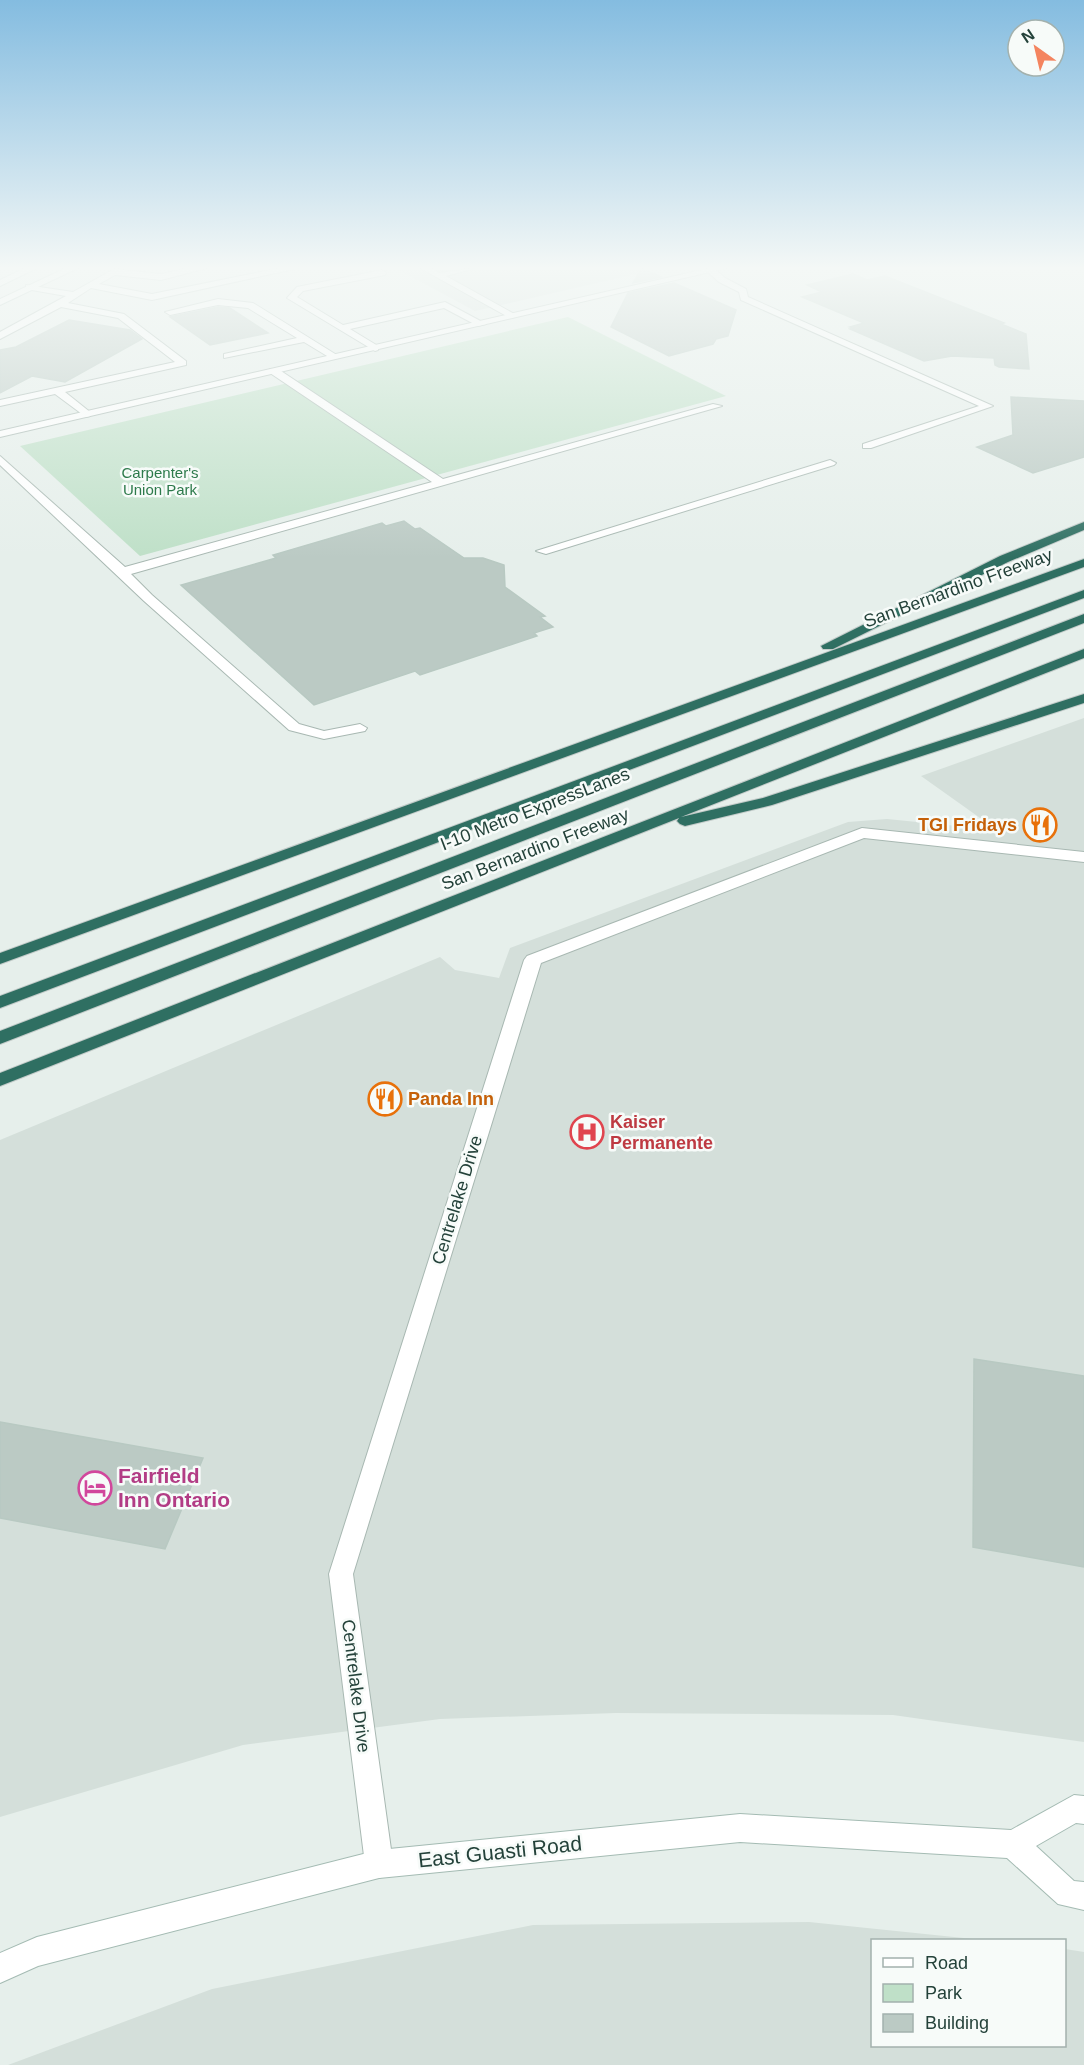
<svg xmlns="http://www.w3.org/2000/svg" width="1084" height="2065" viewBox="0 0 1084 2065" font-family="Helvetica,sans-serif">
  <style>
    .built { fill: #d4dfda }
    .green { fill: #bfe0c8 }
    .building { fill: #bbcac4; stroke: #b8c9c2; stroke-width: 1.5 }
    .lines { fill: none; stroke-linecap: round; stroke-linejoin: round }
    .service-casing { stroke: #a8b8b2; stroke-width: 2 }
    .minor-casing { stroke: #a8b8b2; stroke-width: 2 }
    .tertiary-casing { stroke: #a8b8b2; stroke-width: 2 }
    .secondary-casing { stroke: #a4bbb3; stroke-width: 2 }
    .motorway-casing { stroke: #c2cac8; stroke-width: 2 }
    .service { fill: #fff; fill-rule: evenodd }
    .minor { fill: #fff; fill-rule: evenodd }
    .tertiary { fill: #fff; fill-rule: evenodd }
    .secondary { fill: #fff; fill-rule: evenodd }
    .motorway { fill: #2f6f62; fill-rule: evenodd }
    .labels { text-anchor: middle; stroke-width: 5; stroke-linejoin: round; paint-order: stroke }
    .far-park-label { font-size: 15px; fill: #2d7a4b; stroke: #f7fbf9 }
    .street-label { font-size: 18px; fill: #24423a; stroke: #f7fbf9 }
    .food-label { font-size: 18px; font-weight: bold; fill: #c56008; stroke: #f7fbf9; text-anchor: end }
    .health-label { font-size: 18px; font-weight: bold; fill: #be3a42; stroke: #f7fbf9; text-anchor: start }
    .near-hotel-label { font-size: 21px; font-weight: bold; fill: #b23c85; stroke: #f7fbf9; text-anchor: start }
    .near-street-label { font-size: 21px; fill: #24423a; stroke: #f7fbf9 }
  </style>
  <rect width="100%" height="100%" fill="#e6efeb"/>
  <path class="built" d="M395,268h267l-187,43z
    M1084,718v1024l-191,-27 -277,-2 -176,6 -197,26 -243,72v-677l440,-183 15,13 44,8 11,-30 338,-126 39,-3 110,11 -76,-54z
    M809,1922l174,18h-111v106h192l1,-97 19,3v113h-1076l204,-76 321,-64z"/>
  <path class="green" d="M568,317l158,79 -586,160 -120,-110z"/>
  <path class="building" d="M642,268l19,9 -28,6z
    M853,274l14,6 18,-4 119,47 -3,1 25,10 3,35 -30,-2 -4,-2 -1,-7 -42,-2 -28,5 -74,-32 4,-1 -4,-1 14,-4 -62,-26 20,-5 -15,-7z
    M674,283l62,27 -8,26 -12,3 -3,5 -44,12 -58,-29 17,-34z
    M218,307l12,1 38,25 -58,12 -40,-28z
    M69,320l61,10 12,9 -77,43 -33,-6 -32,17v-43l16,-3z
    M1011,397l73,4v56l-51,16 -56,-26 36,-12z
    M404,521l11,8 5,-1 44,30h19l21,7 1,22 40,29 -5,1 13,10 -19,6 3,3 -117,39 -5,-4 -101,34 -133,-120 95,-27 -3,-3 109,-32 4,3z
    M974,1359l110,17v191l-111,-20z
    M0,1422l203,36 -38,91 -165,-31z"/>
  <g class="lines">
    <g class="service-casing">
      <path id="service" d="M189,268h18l-46,12 -46,-5 -16,9 53,10 128,-26h19l-147,32 -61,-12 -23,15 56,11 62,47v4l-121,27 25,20v4l-4,1 -31,-23 -55,12v-6l175,-38 -57,-44 -57,-11 -61,32v-7l66,-36 -40,-7v-4l47,7 41,-23 47,5z
        M420,268h11l8,5 36,-5 -29,8 72,40 -8,2z
        M709,269h6l10,9 21,11 2,8 245,109 -122,42h-8v-4l116,-38 -238,-106 -2,-8 -20,-10 -10,-9z
        M382,270l4,3 -1,2 -82,16 -6,6 46,28 102,-23 41,22 -8,2 -34,-18 -94,21 28,17v4l-3,1 -88,-53 10,-11z
        M218,299l35,4 87,54 -8,2 -28,-17 -80,16v-4l73,-16 -49,-30 -30,-3 -48,10 -5,-3z
        M270,369h8l165,110 270,-75 9,2 -591,168 21,21 147,129 25,7 36,-7 7,4 -2,3 -41,8 -35,-9 -145,-129 -144,-136v-9l125,111 307,-85 -162,-109z
        M830,460l6,3 -2,2 -288,89 -10,-3z"/>
    </g>
    <g class="minor-casing">
      <path id="minor" d="M862,828l222,24v10l-220,-24 -323,125 -188,611 40,290 -4,10 -10,4 -10,-4 -4,-10 -36,-290 195,-614 3,-4z"/>
    </g>
    <g class="tertiary-casing">
      <path id="tertiary" d="M710,268h17l-727,169v-6z"/>
    </g>
    <g class="secondary-casing">
      <path id="secondary" d="M25,268h12l-37,18v-6z
        M66,268h12l-78,37v-6z
        M1074,1795l10,1v28l-8,-1 -40,23 38,35 10,1v28l-26,-6 -51,-46 -267,-16 -361,36 -341,88 -38,17v-30l37,-16 342,-87 361,-36 271,16z"/>
    </g>
    <g class="motorway-casing">
      <path id="motorway" d="M1084,522v8l-76,32 -175,87h-10l-2,-3 179,-90z
        M1084,559v8l-1084,397v-11z
        M1084,590v8l-1084,410v-12z
        M1084,614v9l-1084,421v-13z
        M1084,649v9l-403,159 82,-19 321,-104v9l-312,102 -87,21 -5,-2 -3,-3 2,-3 -679,268v-13z"/>
    </g>
    <use href="#service" class="service"/>
    <use href="#minor" class="minor"/>
    <use href="#tertiary" class="tertiary"/>
    <use href="#secondary" class="secondary"/>
    <use href="#motorway" class="motorway"/>
  </g>
  <linearGradient id="sky" x2="0" y2="1"><stop stop-color="#84bce0"/><stop offset="0.48" stop-color="#f4f8f6"/><stop offset="1" stop-color="#f4f8f6" stop-opacity="0"/></linearGradient>
  <rect width="1084" height="558" fill="url(#sky)"/>
  <defs>
    <g id="restaurant-ring" transform="scale(1.725)"><circle r="9.5" fill="#f7fbf9" stroke="#e8710a" stroke-width="1.5"/><path d="M-5-6h1v4h1v-4h1v4h1v-4h1v5L-1.5 .5V6h-2V.5L-5-1ZM5-6V6H3V1.5H1.5Q1.5-4 5-6Z" fill="#e8710a"/></g>
    <g id="hospital-ring" transform="scale(1.725)"><circle r="9.5" fill="#f7fbf9" stroke="#e0444e" stroke-width="1.5"/><path d="M-5-5h3v3.5h4V-5h3V5h-3V1.5h-4V5h-3Z" fill="#e0444e"/></g>
    <g id="hotel-ring" transform="scale(1.725)"><circle r="9.5" fill="#f7fbf9" stroke="#d1479c" stroke-width="1.5"/><path d="M-6-4.5h1.5V1H6V5H4.5V3h-9V5H-6ZM-4 0a1.8 1.8 0 1 1 3.6 0ZM.5 0V-2.5h3Q6-2.5 6 0Z" fill="#d1479c"/></g>
  </defs>
  <g fill-rule="evenodd">
    <use href="#restaurant-ring" x="1040" y="825"/>
    <use href="#restaurant-ring" x="385" y="1099"/>
    <use href="#hospital-ring" x="587" y="1132"/>
    <use href="#hotel-ring" x="95" y="1488"/>
  </g>
  <g class="labels">
    <g class="far-park-label">
      <text x="160" y="478">Carpenter's<tspan x="160" dy="17">Union Park</tspan></text>
    </g>
    <g class="street-label">
      <text transform="translate(958 588) rotate(-20)" y="6">San Bernardino Freeway</text>
      <text transform="translate(535 809) rotate(-21)" y="6">I-10 Metro ExpressLanes</text>
      <text transform="translate(535 849) rotate(-21)" y="6">San Bernardino Freeway</text>
      <text transform="translate(457 1200) rotate(-73)" y="6">Centrelake Drive</text>
      <text transform="translate(356 1686) rotate(83)" y="6">Centrelake Drive</text>
    </g>
    <g class="food-label">
      <text x="1017" y="831">TGI Fridays</text>
      <text x="408" y="1105" text-anchor="start">Panda Inn</text>
    </g>
    <g class="health-label">
      <text x="610" y="1128">Kaiser<tspan x="610" dy="21">Permanente</tspan></text>
    </g>
    <g class="near-hotel-label">
      <text x="118" y="1483">Fairfield<tspan x="118" dy="24">Inn Ontario</tspan></text>
    </g>
    <g class="near-street-label">
      <text transform="translate(500 1852) rotate(-6)" y="7">East Guasti Road</text>
    </g>
  </g>
  <rect x="871" y="1939" width="195" height="108" fill="#f7fbf9" stroke="#a3b1ad" stroke-width="1.5"/>
  <rect x="883" y="1958" width="30" height="9" fill="#ffffff" stroke="#a3b1ad" stroke-width="1.5"/>
  <text x="925" y="1969" font-size="18" fill="#24423a">Road</text>
  <rect x="883" y="1984" width="30" height="18" fill="#bfe0c8" stroke="#a3b1ad" stroke-width="1.5"/>
  <text x="925" y="1999" font-size="18" fill="#24423a">Park</text>
  <rect x="883" y="2014" width="30" height="18" fill="#bbcac4" stroke="#a3b1ad" stroke-width="1.5"/>
  <text x="925" y="2029" font-size="18" fill="#24423a">Building</text>
  <g transform="translate(1036 48) rotate(326)"><circle r="28" fill="#f7fbf9" stroke="#a3b1ad" stroke-width="1.5"/>
  <path d="M0-4.5L10 22L0 15L-10 22Z" fill="#f4845f"/>
  <text y="-9" font-size="16" font-weight="bold" text-anchor="middle" fill="#24423a">N</text>
  </g>
</svg>
